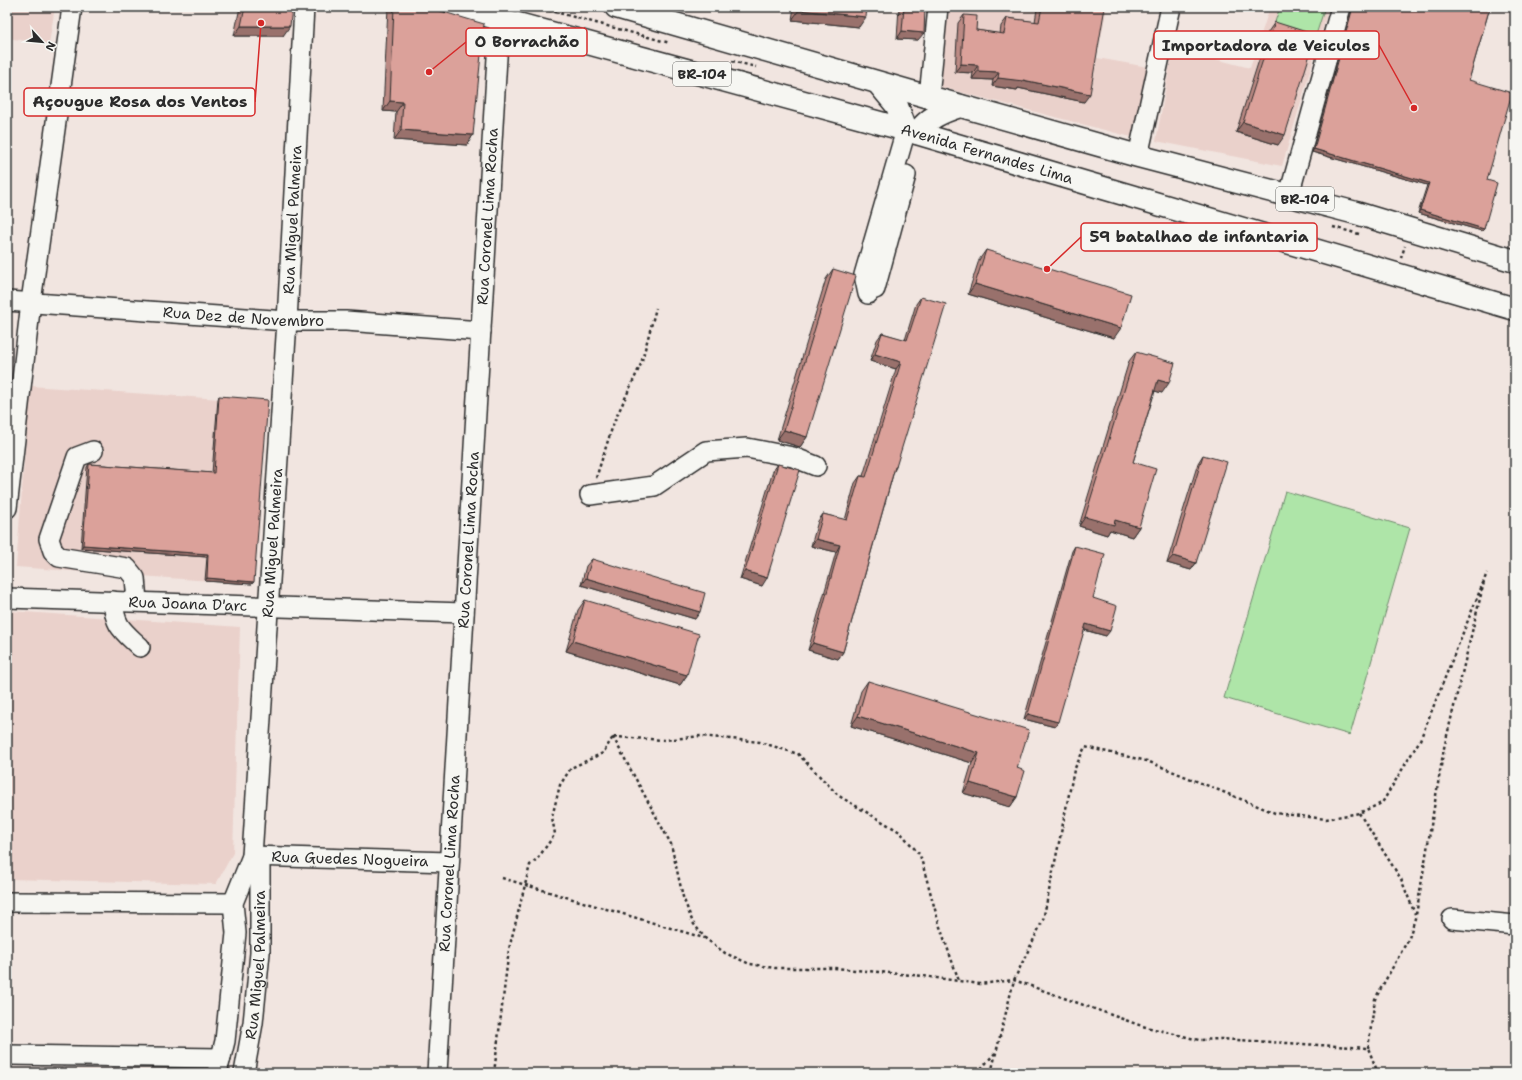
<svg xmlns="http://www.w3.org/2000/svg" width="1522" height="1080" viewBox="0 0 1522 1080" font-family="'Shantell Sans',sans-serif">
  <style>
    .built { fill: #ead1cb }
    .green { fill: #aee5a8; stroke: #6c886a }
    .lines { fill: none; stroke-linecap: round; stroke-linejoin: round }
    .minor-casing { stroke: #2b2b2b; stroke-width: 22 }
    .highway-casing { stroke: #2b2b2b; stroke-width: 25 }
    .path { stroke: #2b2b2b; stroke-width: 2.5; stroke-dasharray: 3 3; stroke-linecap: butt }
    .minor { stroke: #f6f6f2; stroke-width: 19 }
    .highway { stroke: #f6f6f2; stroke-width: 22 }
    .wall { fill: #bc8a84; stroke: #2b2b2b }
    .shaded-wall { fill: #99716c; stroke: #2b2b2b }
    .building { fill: #dba19a; stroke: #2b2b2b }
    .labels { text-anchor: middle; stroke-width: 3; stroke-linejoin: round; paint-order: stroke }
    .shield { fill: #f6f6f2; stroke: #686867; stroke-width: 1 }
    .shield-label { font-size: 14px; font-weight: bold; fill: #2b2b2b }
    .street-label { font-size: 15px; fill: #2b2b2b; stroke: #f6f6f2 }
    .leader { fill: none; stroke: #d62828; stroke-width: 1.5 }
    .callout-dot { fill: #d62828; stroke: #f6f6f2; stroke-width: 1.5 }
    .callout { fill: #f6f6f2; stroke: #d62828; stroke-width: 1.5 }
    .callout-label { font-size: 16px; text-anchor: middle; font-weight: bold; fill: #2b2b2b }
  </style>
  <rect width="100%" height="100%" fill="#f1e5e0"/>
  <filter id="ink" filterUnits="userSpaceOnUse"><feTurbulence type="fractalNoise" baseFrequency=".025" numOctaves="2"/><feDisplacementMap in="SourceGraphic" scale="8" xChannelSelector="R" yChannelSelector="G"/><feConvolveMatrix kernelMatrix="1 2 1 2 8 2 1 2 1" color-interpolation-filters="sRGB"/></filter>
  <g filter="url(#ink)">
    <path class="built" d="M7,7h48l-6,37 -42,-6z
      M950,7h157l-10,51 51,9 -13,71 -198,-52z
      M1270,7h59l-47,159 -126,-25 17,-93 77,20z
      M30,386l236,16 -14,182 -236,-17z
      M10,611l230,16 -7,226 -17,31 -209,-5v-160z"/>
    <path class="green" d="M1280,7h45l-10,31 -41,-13z
      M1285,491l125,37 -60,207 -126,-37z"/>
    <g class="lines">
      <g class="minor-casing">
        <g id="minor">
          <path d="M929,97l9,-90"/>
          <path d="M1138,156l33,-149"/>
          <path d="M1289,195l52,-188"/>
          <path d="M875,289l31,-114"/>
          <path d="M868,294l-4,-19 42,-145"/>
          <path id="s1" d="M7,301l280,20h59l135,10"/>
          <path d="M93,451l-16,6 -28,82 4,12 6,6 68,11 8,10 2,23"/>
          <path d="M590,495l64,-9 52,-35 41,-3 46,9 23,9"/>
          <path d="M7,508l24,-206 41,-295"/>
          <path id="s2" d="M7,598l457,15"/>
          <path d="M113,601c2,26 9,29 27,46"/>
          <path id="s3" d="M252,856l197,6"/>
          <path d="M7,902l226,1"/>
          <path d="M1452,919l63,6"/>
          <path d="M7,1055l214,3"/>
          <path id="s4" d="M217,1073l8,-32 11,-108 -3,-30 19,-47 35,-535 17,-314"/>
          <path id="s5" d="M244,1073l9,-50 7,-70v-97"/>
          <path id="s6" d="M437,1073l63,-1066"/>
        </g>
      </g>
      <g class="highway-casing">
        <g id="highway">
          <path id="s7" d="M456,7l450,123 609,179"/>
          <path d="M616,7l313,90 209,59 218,57 159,48"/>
          <path d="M878,83l19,23 9,24"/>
          <path d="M917,133c11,-15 24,-21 43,-27"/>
        </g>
      </g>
      <path class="path" d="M537,7l133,36
        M732,61l24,6
        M1333,227l26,7
        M1401,258l4,-12
        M596,478l18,-56 27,-58 15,-56
        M613,737l58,107 12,53 10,26 12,15 20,15 25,11 25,4h59l89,8 57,8 34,-4 128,46 57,14 22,-1 147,9 10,25
        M614,737l51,3 36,-4 59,6 38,12 41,42 61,36 20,23 19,69 20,57
        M1359,813l42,66 14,35
        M502,878l202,60
        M1368,1048l7,-49 34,-61 7,-23 28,-167 40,-166
        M494,1073l15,-124 21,-84 8,-7 17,-24 -3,-17 8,-32 11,-17 32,-15 10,-16
        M977,1073l19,-21
        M991,1073l23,-93 29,-60 31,-150 11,-23 62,14 128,52 51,6 33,-6 23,-10 38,-63 67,-167"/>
      <use href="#minor" class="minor"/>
      <use href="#highway" class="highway"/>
    </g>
    <path class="wall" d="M240,7h52l-9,29h-49z
      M388,7h39l46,128 -6,10 -73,-5 2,-28 -13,-1z
      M794,7h73l-8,20 -67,-7z
      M899,7h26l-7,33 -21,-1z
      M1039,7h66l-21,95 -66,-14 -1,2 -25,-4 1,-6 -21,-1 1,-6 -18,-1 3,-49 6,-8 12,15 24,4 1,-8 6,-8 28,4 2,-13z
      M1352,7h138l-21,73 18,100 -3,49 -2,2 -64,-18 9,-28 -115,-33z
      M1275,22l3,123 -42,-13 32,-100z
      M986,250l128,88 -146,-44 11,-34z
      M833,269l-26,168 -7,10 -23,-7 49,-161z
      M921,297l-25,170 -2,4 -51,181 -5,7 -30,-9 28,-98 -25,-6 7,-25 5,-7 22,6 10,-37 5,-7h3l33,-107 -26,-8 7,-21 5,-7 23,7 11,-36z
      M1136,352l26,41 -7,-2 -22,71 6,65 -7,10 -22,-7 -3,5 -28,-9 50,-165z
      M219,396l33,188 -47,-3 2,-24 -126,-9 6,-81 2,-3 123,9 6,-74z
      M1203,455l-7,108 -5,7 -24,-7 31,-100z
      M778,464l-16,122 -22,-7 33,-108z
      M1075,546l31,90 -22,-6 -29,97 -31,-8 48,-168z
      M592,559l103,60 -114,-34 5,-19z
      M585,600l102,75 -7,10 -114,-34 12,-41z
      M868,681l149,87v29l-7,10 -47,-14 9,-30 -121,-37 10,-35z"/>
    <path class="shaded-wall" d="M799,10l67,7 -7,10 -67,-7z
      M241,26h49l-7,10h-49z
      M902,31l22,2 -6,7 -21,-1z
      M961,64l17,1 -5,8 -18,-1z
      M978,71l21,1 -6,8 -21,-1z
      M998,78l25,2 67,14 -6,8 -66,-14 -1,2 -25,-4z
      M390,101l13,1 -7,10 -13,-1z
      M1243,122l42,13 -7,10 -42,-13z
      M401,130l72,5 -6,10 -73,-5z
      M1314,149l115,34 -2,2 -115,-33z
      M1420,210l64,19 -2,2 -64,-18z
      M975,284l146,44 -7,10 -146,-44z
      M875,354l26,8 -5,7 -26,-8z
      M1158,380l11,3 -7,10 -11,-3z
      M784,430l23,7 -7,10 -23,-7z
      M1085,517l30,3 24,7 -7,10 -22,-7 -3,5 -28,-9z
      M816,539l24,6 -4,7 -25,-6z
      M83,545l125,9 -1,3 -126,-9z
      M1173,556l23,7 -5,7 -24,-7z
      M745,571l22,7 -5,8 -22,-7z
      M207,578l47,4 -2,2 -47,-3z
      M586,578l114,34 -5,7 -114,-34z
      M1086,624l24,7 -4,5 -24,-7z
      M573,641l114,34 -7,10 -114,-34z
      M813,643l30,9 -5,7 -30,-9z
      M1028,714l30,8 -3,5 -31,-8z
      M858,716l121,37 -7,10 -121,-37z
      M970,783l47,14 -7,10 -47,-14z"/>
    <path class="building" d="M245,7h47l-2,19h-49z
      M394,7h33l57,17 -11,111 -72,-5 2,-28 -13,-1z
      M800,7h67l-1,10 -67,-7z
      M904,7h21l-1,26 -22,-2z
      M1042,7h63l-15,87 -67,-14v1l-25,-3 1,-6 -21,-1v-6l-17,-1 3,-49 13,1 -1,14 28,4 3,-16 32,4z
      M1353,7h137l-21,73 43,13 -25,87 10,3 -13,46 -64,-19 9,-27 -115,-34z
      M1275,22l41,13 -31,100 -42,-13z
      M986,250l145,44 -10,34 -146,-44z
      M833,269l23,7 -49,161 -23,-7z
      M921,297l25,7 -50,163h-1l-52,185 -30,-9 27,-98 -24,-6 7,-25 24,6 13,-44 6,1 35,-115 -26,-8 7,-21 25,7z
      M1136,352l39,11 -6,20 -11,-3 -25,82 23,7 -17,58 -24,-7 -1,5 -29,-8z
      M219,396l49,4 -14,182 -47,-4 1,-24 -125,-9 6,-81 125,9z
      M1203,455l24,7 -31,101 -23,-7z
      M778,464l22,6 -33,108 -22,-7z
      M1075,546l30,8 -12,44 24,8 -7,25 -24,-7 -28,98 -30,-8z
      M592,559l113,34 -5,19 -114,-34z
      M585,600l114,34 -12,41 -114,-34z
      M868,681l161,49 -12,38 8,3 -8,26 -47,-14 9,-30 -121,-37z"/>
  </g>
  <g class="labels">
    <g class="shield">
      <rect x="673" y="62" width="58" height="24" rx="3"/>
      <rect x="1276" y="187" width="58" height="24" rx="3"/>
    </g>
    <g class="shield-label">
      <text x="702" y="79">BR-104</text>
      <text x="1305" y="204">BR-104</text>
    </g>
    <g class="street-label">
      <text dy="5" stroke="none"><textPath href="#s7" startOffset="551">Avenida Fernandes Lima</textPath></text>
      <text dy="5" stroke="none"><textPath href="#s6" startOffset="858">Rua Coronel Lima Rocha</textPath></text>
      <text dy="5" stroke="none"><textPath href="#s4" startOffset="860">Rua Miguel Palmeira</textPath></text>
      <text dy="5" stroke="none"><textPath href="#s1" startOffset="237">Rua Dez de Novembro</textPath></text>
      <text dy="5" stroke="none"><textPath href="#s6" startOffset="534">Rua Coronel Lima Rocha</textPath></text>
      <text dy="5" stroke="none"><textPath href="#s4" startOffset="536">Rua Miguel Palmeira</textPath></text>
      <text dy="5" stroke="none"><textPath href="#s2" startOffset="181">Rua Joana D'arc</textPath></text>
      <text dy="5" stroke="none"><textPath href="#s3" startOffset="98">Rua Guedes Nogueira</textPath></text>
      <text dy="5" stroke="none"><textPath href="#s6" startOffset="210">Rua Coronel Lima Rocha</textPath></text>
      <text dy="5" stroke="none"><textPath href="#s5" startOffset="109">Rua Miguel Palmeira</textPath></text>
    </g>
  </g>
  <path class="leader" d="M429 72L466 42M1414 108L1379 45M261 23L255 102M1047 269L1081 237"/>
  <g class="callout-dot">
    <circle cx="429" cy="72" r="4"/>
    <circle cx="1414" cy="108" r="4"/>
    <circle cx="261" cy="23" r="4"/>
    <circle cx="1047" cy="269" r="4"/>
  </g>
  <g class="callout">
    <rect x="466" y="28" width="121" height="28" rx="4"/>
    <rect x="1154" y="31" width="225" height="28" rx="4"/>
    <rect x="24" y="88" width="231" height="28" rx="4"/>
    <rect x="1081" y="223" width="236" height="28" rx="4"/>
  </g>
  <g class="callout-label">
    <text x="527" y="47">O Borrachão</text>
    <text x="1266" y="51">Importadora de Veiculos</text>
    <text x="140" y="107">Açougue Rosa dos Ventos</text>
    <text x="1199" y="242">59 batalhao de infantaria</text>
  </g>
  <rect width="1522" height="1080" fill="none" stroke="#f6f6f2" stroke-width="24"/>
  <rect x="12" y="12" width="1498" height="1056" fill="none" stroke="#2b2b2b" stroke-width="1.5" filter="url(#ink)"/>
  <g transform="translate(42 42) rotate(117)" stroke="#f6f6f2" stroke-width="3" paint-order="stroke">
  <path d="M0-3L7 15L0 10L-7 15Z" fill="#2b2b2b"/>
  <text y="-6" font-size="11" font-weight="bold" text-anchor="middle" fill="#2b2b2b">N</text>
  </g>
</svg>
